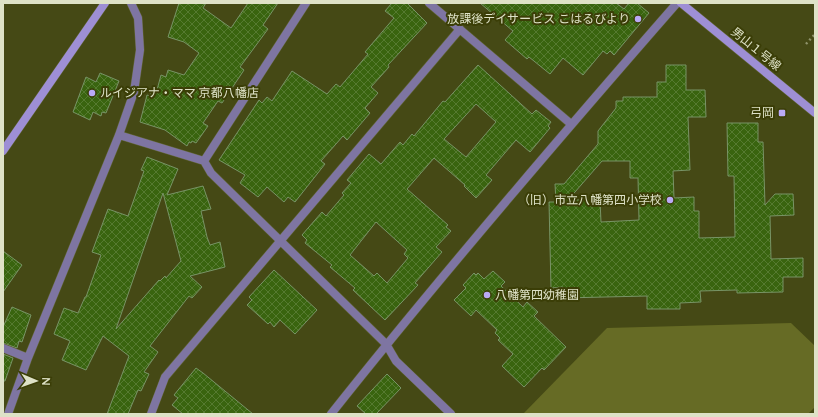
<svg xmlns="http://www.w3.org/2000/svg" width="818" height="417" viewBox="0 0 818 417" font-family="Lato,'Noto Sans JP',sans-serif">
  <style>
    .green { fill: #666b25 }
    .building { fill: url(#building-cross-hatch); stroke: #789466; fill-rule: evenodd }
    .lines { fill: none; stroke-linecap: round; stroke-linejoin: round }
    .street-casing { stroke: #616535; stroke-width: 9 }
    .secondary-casing { stroke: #616535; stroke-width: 9 }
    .path { stroke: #8f936b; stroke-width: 2.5; stroke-dasharray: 2 3; stroke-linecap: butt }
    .street { stroke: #7e75a2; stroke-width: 8 }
    .secondary { stroke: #9e8fd5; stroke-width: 8 }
    .poi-dot { fill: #baaaf6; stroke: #3b3e07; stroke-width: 1.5 }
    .labels { text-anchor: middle; stroke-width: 4; stroke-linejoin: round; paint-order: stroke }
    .poi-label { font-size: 12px; fill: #dee2c7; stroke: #3b3e07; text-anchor: end }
    .street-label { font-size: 12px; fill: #dee2c7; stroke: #3b3e07 }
  </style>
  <defs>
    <pattern id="building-cross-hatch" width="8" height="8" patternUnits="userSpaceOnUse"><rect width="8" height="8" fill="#39640f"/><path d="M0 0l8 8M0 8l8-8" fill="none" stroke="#557a30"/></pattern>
  </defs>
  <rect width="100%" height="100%" fill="#454915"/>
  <path class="green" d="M791,323l24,23v61l-7,7h-285l84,-86z"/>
  <path class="building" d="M179,3h27l-3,5 28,20 17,-25h30l-15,22 5,4 -28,38 4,3 -22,33 -4,-2 -15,22 5,3 -12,17 -4,-2 -1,2 -2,-1 -2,4 -22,-16 -25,-8 7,-27 3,1 3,-8 4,2 4,-15 5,2 2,-7 16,5 15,-22 -15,-11 -16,-5z
    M392,3h15l20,20 -39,42 1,2 -18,20 7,6 -13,15 5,5 -23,27 -4,-4 -22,25 4,3 -30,38 -7,-5 -4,5 -17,-15 -9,10 -18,-14 5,-8 -26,-15 40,-60 3,3 5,-6 5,4 20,-30 35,23 9,-10 4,3 28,-33 -3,-2 29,-34 -9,-7z
    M480,3h136l8,6 5,-6h8l12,10 -35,42 -4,-4 -3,3 -4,-3 -20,24 -20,-17 -13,16 -21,-17 -2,2 -22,-19 8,-9z
    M478,65l54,49 4,-4 15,12 -3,4 2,2 -20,24 -14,-12 -30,35 6,5 -16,18 -12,-12 1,-1 -31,-27 -27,31 41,36 -2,2 5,4 -15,16 6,5 -27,31 3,2 -33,35 -32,-30 2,-2 -25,-21 2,-2 -27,-22 2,-3 -5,-5 20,-23 4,4 18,-21 -2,-2 9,-10 -4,-3 22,-26 12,10 19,-22 3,3 9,-11 2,2 29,-35 2,1zM476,104l20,18 -30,35 -22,-18zM376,222l31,28 -3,4 4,4 -21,25 -10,-10 -3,3 -24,-21z
    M666,65h20v25h19l1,27h-18l2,53 -17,1 1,27 20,-1v14h5v27l36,-1 -1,-61h-6l-1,-53h31v19h5l2,63 10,-11h18l1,21 -24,1 1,43 32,-1v19h-20v15l-46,1v-3l-37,1 1,11 -21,1v6h-33v-13l-84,2v-11l-12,1 -2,-86h7l-1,-18h9l34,-40v-13l18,-23v-7h7v-4h34v-15h9zM602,161h28v17h8l1,42 -38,2 -1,-22h-32z
    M100,73l19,8 -13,32 -4,-1 -1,4 -8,-4 -3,8 -17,-8 13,-35 10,5z
    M147,157l31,12 -11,26 36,-9 8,23 -10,2 6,26 3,8 10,-3 5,25 -35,9 12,11 -10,11 -3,-2 -39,50 8,6 -14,20 5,2 -8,17 -3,-1 -10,24h-21l22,-58 -26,-20 -17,34 -24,-10 8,-19 -16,-7 10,-26 14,5 7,-16h1l15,-42 -9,-3 16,-43 20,7 16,-45 -3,-1zM163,193l18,68 -15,17 -1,-2 -5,5 -1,-1 -43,49z
    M3,251l19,14 -19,27z
    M274,270l43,40 -22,24 -15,-14 -6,7 -4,-5 -2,2 -21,-19 5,-5 -3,-3z
    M493,271l12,11 -4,4 22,21 4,-5 11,10 -4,4 32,31 -22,23 -2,-2 -18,19 -22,-21 11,-12 -15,-14 2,-2 -5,-5 2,-3 -21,-20 -5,6 -17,-16 12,-12 -3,-3 11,-12 2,2 2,-2 6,6z
    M12,307l19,8 -9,27 -3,-1 -2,7 -14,-5v-16z
    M3,354l10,4 -8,23h-2z
    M196,368l7,5 50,41h-70l-11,-9 6,-7 -4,-3z
    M387,374l14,14 -25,26h-10l-9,-8z"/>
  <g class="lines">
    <g class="street-casing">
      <path id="street" d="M429,3l142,121
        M119,135l85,26 7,12 175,171 10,17 55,53
        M204,161l102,-158
        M3,348l25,10
        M8,414l20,-56 91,-223 15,-43 6,-42 -2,-32 -7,-15
        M151,414l14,-37 295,-348
        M331,414c111,-140 228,-276 346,-411"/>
    </g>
    <g class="secondary-casing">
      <path id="secondary" d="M681,3l134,110
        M3,151l102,-148"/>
    </g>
    <path class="path" d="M806,44l9,-10"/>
    <use href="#street" class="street"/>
    <use href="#secondary" class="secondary"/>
  </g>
  <g class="poi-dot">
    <circle cx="638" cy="19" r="4"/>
    <circle cx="92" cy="93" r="4"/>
    <rect x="778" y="109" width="8" height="8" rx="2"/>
    <circle cx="670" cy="200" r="4"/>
    <circle cx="487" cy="295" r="4"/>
  </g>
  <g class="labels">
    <g class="poi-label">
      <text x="630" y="23">放課後デイサービス こはるびより</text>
      <text x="100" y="97" text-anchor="start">ルイジアナ・ママ 京都八幡店</text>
      <text x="774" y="117">弓岡</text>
      <text x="662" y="204">（旧）市立八幡第四小学校</text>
      <text x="495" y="299" text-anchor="start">八幡第四幼稚園</text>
    </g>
    <g class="street-label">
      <text transform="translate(756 49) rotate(39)" y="4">男山１号線</text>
    </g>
  </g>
  <rect width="818" height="417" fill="none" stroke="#dee2c7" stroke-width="8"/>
  <g transform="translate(36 381) rotate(92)" stroke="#3b3e07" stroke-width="3" paint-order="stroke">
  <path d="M0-3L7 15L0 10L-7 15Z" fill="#dee2c7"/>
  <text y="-6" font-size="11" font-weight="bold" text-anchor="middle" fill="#dee2c7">N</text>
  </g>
</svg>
